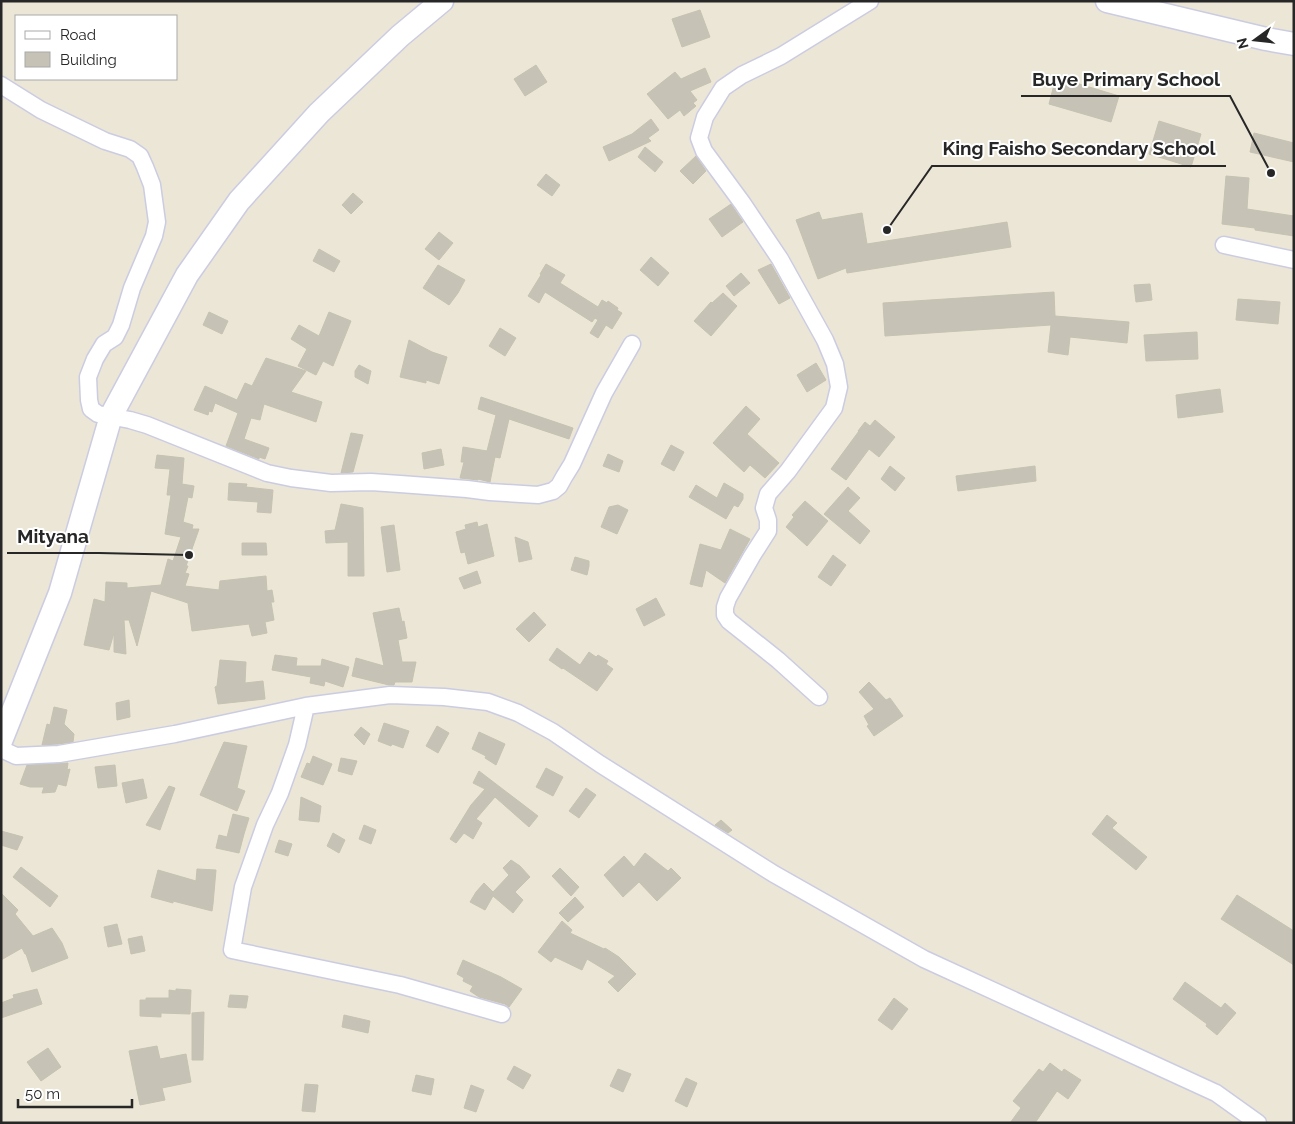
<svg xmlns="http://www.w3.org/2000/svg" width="1295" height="1124" viewBox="0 0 1295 1124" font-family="Raleway,sans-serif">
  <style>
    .building { fill: #c6c2b6; stroke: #c6c2b0 }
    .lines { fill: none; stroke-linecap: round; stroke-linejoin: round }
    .street-casing { stroke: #cbcce2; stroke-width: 19 }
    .secondary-casing { stroke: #cbcce2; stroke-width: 25 }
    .street { stroke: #fff; stroke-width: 16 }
    .secondary { stroke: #fff; stroke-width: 22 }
    .leader { fill: none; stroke: #272727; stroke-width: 2 }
    .callout-dot { fill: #272727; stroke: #fff; stroke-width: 2 }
    .callout-label { font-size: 19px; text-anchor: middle; font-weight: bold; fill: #272727; stroke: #fff; stroke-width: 4; stroke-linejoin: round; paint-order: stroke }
  </style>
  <rect width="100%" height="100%" fill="#ebe6d6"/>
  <path class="building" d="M700,10l10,27 -28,10 -10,-28z
    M536,65l11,17 -22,14 -11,-17z
    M705,68l6,14 -21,9 7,9 -4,3 3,3 -12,10 -4,-6 -12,9 -21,-25 28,-22 6,7z
    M1056,77l63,19 -8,26 -62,-18z
    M651,119l8,11 -11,8 3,3 -42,20 -6,-14 29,-13z
    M1159,121l42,13 -10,33 -42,-13z
    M1254,133l40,10v19l-44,-10z
    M645,147l18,15 -8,10 -17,-15z
    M696,156l10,15 -13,13 -13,-13z
    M546,174l14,11 -8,11 -15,-11z
    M1226,176l23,2 -2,31 47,7v20l-39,-6v-2l-33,-4z
    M353,193l10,9 -12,12 -9,-9z
    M731,204l12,18 -21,15 -13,-18z
    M819,212l3,8 40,-7 5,31 140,-22 4,25 -164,26 -1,-5 -28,11 -22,-59z
    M439,232l14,11 -14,17 -14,-11z
    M319,249l21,12 -6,11 -21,-11z
    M651,257l18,16 -11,13 -18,-16z
    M546,264l19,11 -5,8 38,24 4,-7 5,3 1,-2 10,7 -1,2 5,3 -10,16 -6,-4 -8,13 -8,-5 8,-13 -3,-2 -3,4 -47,-30 -6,11 -11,-7 13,-21 -1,-1z
    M771,264l19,34 -11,6 -21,-34z
    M438,265l27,15 -7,13 -9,12 -26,-17z
    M741,273l9,10 -16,13 -8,-10z
    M1150,284l2,16 -16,2 -2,-17z
    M1054,292l1,24 74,6 -2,21 -57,-6 -2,18 -20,-3 3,-27 -166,11 -2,-33z
    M723,293l14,13 -26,30 -17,-15 17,-19 1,1z
    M1238,299l42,3 -2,22 -42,-4z
    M209,312l19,9 -6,13 -19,-9z
    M329,312l22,9 -18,45 -10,-5 -7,14 -18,-9 9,-17 -16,-10 8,-14 20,11z
    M500,328l16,10 -11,18 -16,-10z
    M1197,332l1,27 -52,2 -2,-26z
    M409,340l23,12 15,5 -8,27 -13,-4v3l-26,-6z
    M266,358l40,13 -15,21 31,10 -6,20 -52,-18 -4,16 -9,-2 -7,21 25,9 -4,11 -6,-2v2l-33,-13 12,-33 -23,-10 -3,9 -3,-1 -1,4 -14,-5 11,-24 32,14 8,-17 7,3z
    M816,363l10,17 -19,12 -10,-17z
    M359,365l12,6 -3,13 -13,-7v-6z
    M1220,389l3,23 -45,6 -2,-23z
    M481,397l92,31 -4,11 -60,-20 -9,39 -5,-1 -5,25 -12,-3v1l-18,-2 4,-16h-3l2,-15 24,4 9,-36 -18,-6z
    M746,406l14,13 -13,15 32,29 -14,15 -15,-13 -6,7 -31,-29z
    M875,420l20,17 -16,20 -10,-8 -23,31 -15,-11 28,-38h-1l7,-9 5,4z
    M351,433l12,2 -10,37 -12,1z
    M671,445l13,7 -10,19 -13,-7z
    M441,449l3,16 -20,4 -2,-16z
    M608,454l15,7 -4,11 -16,-6z
    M157,455l27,3 -2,26 12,2 -2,12 -4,-1 -5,25 10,3 -1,4h7l-13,37h2l-3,7 4,1 -4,12 34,4 1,-9 46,-5 1,15 5,-1 2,12h-3l3,18 -9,2 2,11 -15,3 -3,-12 -57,7 -4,-28 -37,-12 -14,55 -8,-26h-5l2,34 -12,-2v-19l-5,17 -25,-5 10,-46 11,3 1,-20 21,1v5l34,-3 7,-26 5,2 8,-24 -16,-3 6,-39h-4l3,-26 -15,-1z
    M890,466l15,12 -10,13 -14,-12z
    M1035,466l1,15 -78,10 -2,-15z
    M229,483l18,1 -1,3 27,3 -2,23 -14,-1 1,-10 -30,-2z
    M724,483l19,11v5l-5,8 -4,-2 -8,14 -37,-22 7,-12 21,13z
    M848,487l12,11 -12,13 22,20 -10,13 -36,-30z
    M805,501l23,20 -21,25 -21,-19 8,-10 -2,-2z
    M341,504l22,4 1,68h-16v-34l-22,1 -1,-12 10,-1z
    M618,505l10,5 -11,24 -16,-7 8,-20z
    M477,522l1,5 9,-3 7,32 -26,8 -3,-12 -4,1 -5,-21 10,-3 -1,-4z
    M394,525l6,45 -13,2 -6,-45z
    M730,529l20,10 -25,44 -19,-13 -4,17 -12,-3 10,-40 21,6z
    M515,537l13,5 4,17 -13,3z
    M242,543h24l1,12h-25z
    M833,555l13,10 -15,21 -13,-9z
    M575,557l14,4v5l-2,9 -16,-5z
    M477,571l4,12 -17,6 -5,-11z
    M656,598l9,17 -21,11 -8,-17z
    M399,608l3,14 2,-1 3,17 -9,2 4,22h14l-4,20h-17l-1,3h-5l-37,-9 4,-18 28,8 -11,-53z
    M534,612l12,13 -17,17 -13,-13z
    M557,648l23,17 9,-13 7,5 2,-2 10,6 -2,3 7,5 -16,22 -34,-23 -1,1 -13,-9z
    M275,655l22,3 -1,8h25l1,-7 27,8 -6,20 -18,-6 -1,5 -14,-3 1,-6 -39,-7z
    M220,660l26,2 -1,21 18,-2 2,18 -47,5 -3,-17 2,-1z
    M869,682l17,18 4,-2 13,18 -29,20 -7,-10 2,-1 -5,-9 10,-7 -15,-17z
    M129,700l1,17 -13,3 -1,-17z
    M54,707l13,3 -3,14 10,10 -1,8 -15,2 -16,1 5,-21 3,1z
    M384,723l25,8 -6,17 -11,-4 -1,2 -13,-5z
    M437,726l12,7 -11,20 -12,-7z
    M361,727l9,7 -6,11 -10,-10z
    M479,732l26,12 -9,21 -11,-7 1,-2 -14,-7z
    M224,742l23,4 -10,42 8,3 -8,20 -37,-16z
    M313,756l19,8 -9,21 -22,-8 6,-14 3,1z
    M341,758l16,3 -5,14 -14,-4z
    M68,763l-1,7 3,-1 -4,17 -8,-2 -3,8 -13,1 2,-6h-14l-10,-3 7,-19z
    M115,765l2,21 -19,2 -3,-21z
    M546,768l17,9 -10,19 -17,-9z
    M479,771l59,45 -9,11 -34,-30 -19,22 6,4 -9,16 -9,-6 -8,10 -6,-4 21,-34 14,-16 -12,-6z
    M143,779l4,19 -21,5 -4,-20z
    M169,786l6,2 -15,42 -14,-5z
    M586,788l10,7 -17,23 -10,-7z
    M301,797l20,9 -2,16 -20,-2z
    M233,814l16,4 -5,16 -5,19 -23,-5 3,-13 8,2z
    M1107,815l10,8 -5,5 35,29 -11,13 -44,-36z
    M721,820l11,10 -4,3 -13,-8z
    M364,825l12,5 -5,14 -12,-5z
    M1,831l22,6 -6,13 -16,-5z
    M333,833l12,7 -6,13 -12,-7z
    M279,840l13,4 -4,12 -13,-4z
    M645,853l23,18 3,-3 10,10 -24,23 -18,-19 -16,15 -19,-22 20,-19 10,11z
    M511,860l9,6 10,11 -15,15 8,8 -10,13 -20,-17 -8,14 -15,-8 6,-10 8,-9 9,9 16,-17 -6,-7z
    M21,867l37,29 -8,11 -37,-30z
    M560,868l19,19 -8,9 -19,-20z
    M197,869l19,1 -3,34 -1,7 -39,-10v2l-22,-6 7,-27 38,11z
    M1,893l17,17 -3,4 18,22 19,-8 10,15 6,15 -36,14 -6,-18h-1l-3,-6 -21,12z
    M1237,895l57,36v34l-73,-46z
    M575,897l9,10 -16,15 -9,-9z
    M562,921l10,9 -2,3 34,16 1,-1 14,9 17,17 -18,18 -10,-10 7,-6 -28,-17 -5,11 -27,-13 -4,5 -13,-10z
    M117,924l5,20 -14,3 -4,-20z
    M142,936l3,15 -14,3 -3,-15z
    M463,960l38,17 21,12 -13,18 -4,-3 -26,-7 -9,-6 3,-5 -10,-5 1,-3 -7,-4z
    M1185,982l36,26 4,-5 11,10 -19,22 -11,-9 1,-2 -34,-25z
    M37,989l5,15 -41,14v-15l13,-5 -1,-3z
    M176,989l15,1 -1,24 -29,-1v4l-21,-1v-16h6v-2h23v-8l7,1z
    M230,995l18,1 -2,12 -18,-1z
    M894,998l14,11 -16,21 -14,-10z
    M204,1012l-1,48h-11v-47z
    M344,1015l26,6 -2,12 -26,-6z
    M157,1046l3,13 26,-5 5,28 -29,6 3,12 -25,5 -11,-54z
    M48,1048l13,19 -20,14 -14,-19z
    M1050,1063l12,9 2,-3 17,11 -13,19 -11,-8 -22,32h-25l11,-15 -8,-7 26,-32 4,3z
    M514,1066l17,9 -8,14 -16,-10z
    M618,1069l13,5 -8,18 -13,-6z
    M416,1075l18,4 -3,16 -19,-4z
    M686,1078l11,5 -10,24 -12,-6z
    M305,1084l13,1 -3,27 -13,-1z
    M471,1085l13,5 -8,22 -12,-4z"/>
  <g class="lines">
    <g class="street-casing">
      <path id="street" d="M1,85l40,25 64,31 25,8 10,7 5,11 7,18 5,37 -3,14 -22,52 -11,37 -6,12 -11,7 -9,15 -7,18 1,23 2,9 7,5 32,6 17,5 120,48 24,5 40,5 40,-1 29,2 67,5 23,3 48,3 15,-4 6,-5 5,-9 8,-13 32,-71 28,-49
        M1224,245l70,15
        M819,697l-41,-37 -49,-39 -4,-6v-8l3,-9 24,-42 16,-25v-11l-4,-12 4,-14 20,-23 46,-63 5,-21 -4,-23 -10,-24 -45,-81 -37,-55 -39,-53 -5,-13 6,-21 18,-29 19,-13 39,-19 89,-55
        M306,706l-9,39 -17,48 -15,32 -22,62 -11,63 168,35 102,29
        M1,749l15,7 43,-2 116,-20 131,-28 84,-11 54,2 44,5 30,11 35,19 47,32 174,110 150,85 292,134 42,30"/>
    </g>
    <g class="secondary-casing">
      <path id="secondary" d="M1107,1l159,38 28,5
        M1,741l59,-148 51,-177 76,-141 52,-74 80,-88 81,-77 42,-35"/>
    </g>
    <use href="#street" class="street"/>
    <use href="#secondary" class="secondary"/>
  </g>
  <path class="leader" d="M1271 173L1230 96H1021M887 230L932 166H1226M189 555L99 553H7"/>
  <g class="callout-dot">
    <circle cx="1271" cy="173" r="5"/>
    <circle cx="887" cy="230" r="5"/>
    <circle cx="189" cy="555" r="5"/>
  </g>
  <g class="callout-label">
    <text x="1126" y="86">Buye Primary School</text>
    <text x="1079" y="155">King Faisho Secondary School</text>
    <text x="53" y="543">Mityana</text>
  </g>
  <rect width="1295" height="1124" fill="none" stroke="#272727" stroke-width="5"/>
  <rect x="15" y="15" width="162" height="65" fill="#ffffff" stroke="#a9a9a9"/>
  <rect x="25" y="31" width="25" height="8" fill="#ffffff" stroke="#a9a9a9"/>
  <text x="60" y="40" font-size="15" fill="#272727">Road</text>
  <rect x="25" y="52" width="25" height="15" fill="#c6c2b6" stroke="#a9a9a9"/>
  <text x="60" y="65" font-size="15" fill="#272727">Building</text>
  <g transform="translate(1255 40) rotate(255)" stroke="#ffffff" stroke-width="4" paint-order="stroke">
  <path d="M0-4L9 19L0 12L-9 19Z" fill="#272727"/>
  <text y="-8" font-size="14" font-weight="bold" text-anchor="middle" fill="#272727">N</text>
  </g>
  <path d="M18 1099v8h114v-8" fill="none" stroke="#272727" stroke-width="2.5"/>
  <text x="25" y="1099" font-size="15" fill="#272727" stroke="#ffffff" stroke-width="4" paint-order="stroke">50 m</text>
</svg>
